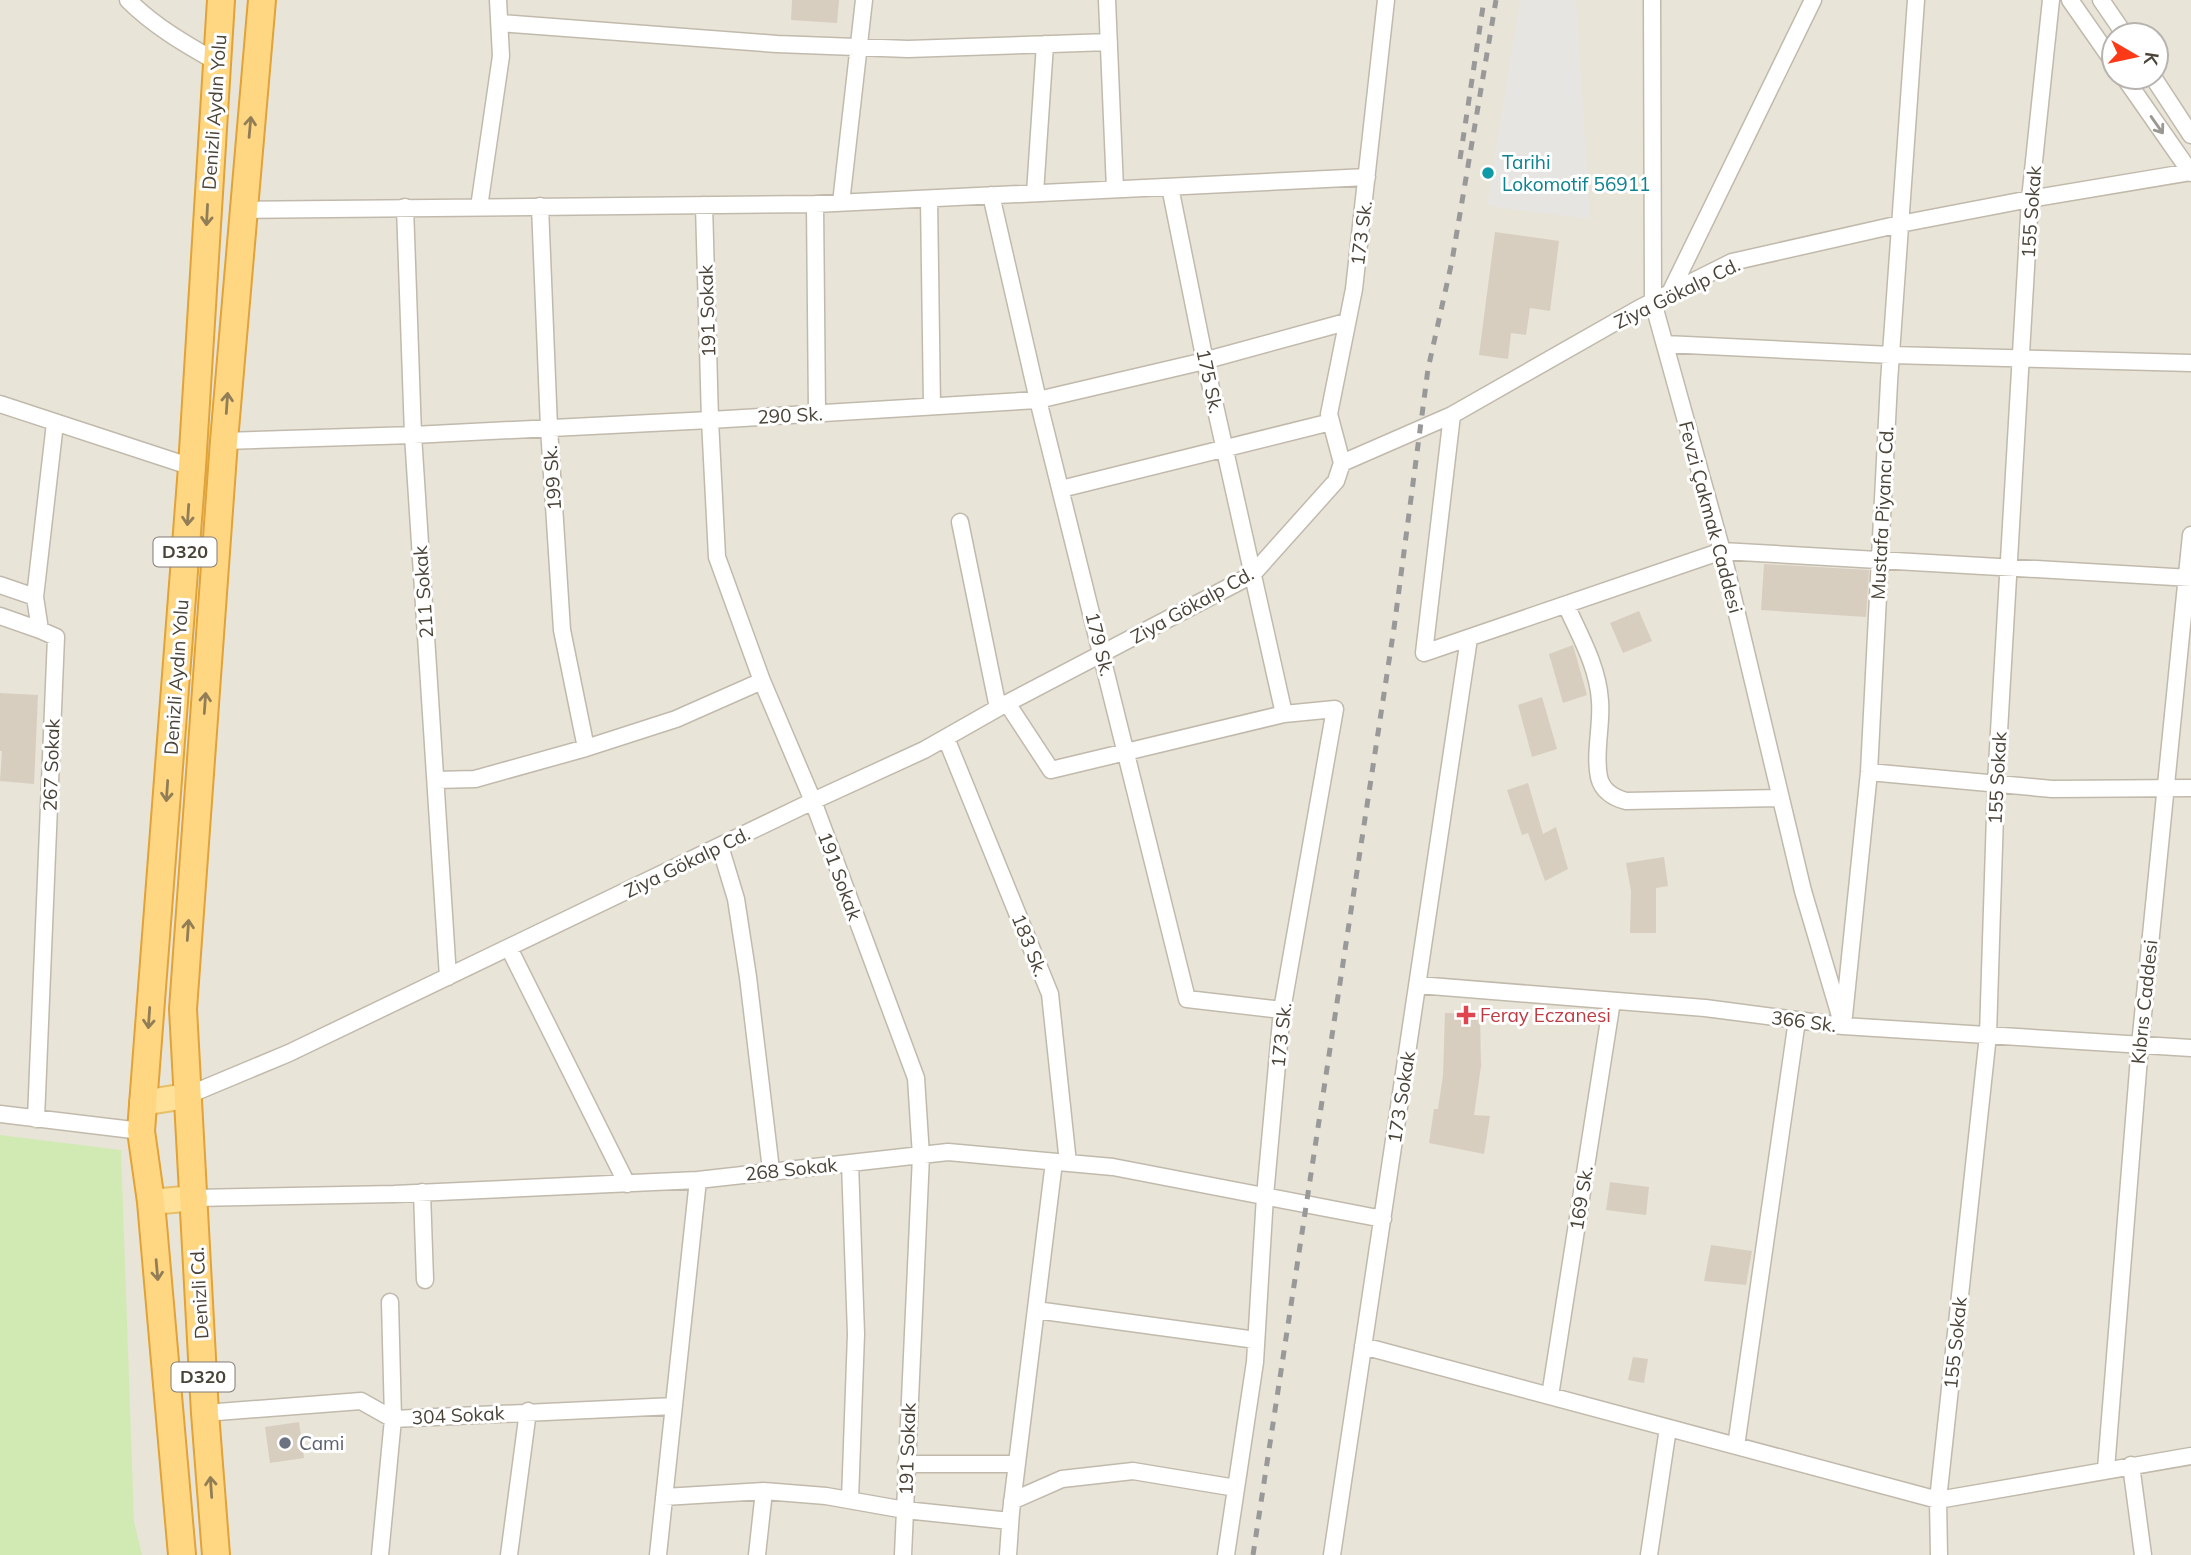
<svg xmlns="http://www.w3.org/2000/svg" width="2191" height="1555" viewBox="0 0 2191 1555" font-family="Mulish,sans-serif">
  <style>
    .residential { fill: #e9e4d8; fill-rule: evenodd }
    .green { fill: #d1eab3 }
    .parking { fill: #e7e5e2 }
    .building { fill: #d7cebf }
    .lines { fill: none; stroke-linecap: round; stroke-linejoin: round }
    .minor-casing { stroke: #c1baac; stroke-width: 19 }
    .primary-casing { stroke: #e7bf67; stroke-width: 28 }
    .trunk-casing { stroke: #e1a238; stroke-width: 30 }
    .minor { stroke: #fff; stroke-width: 16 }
    .primary { stroke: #ffe19a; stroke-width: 24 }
    .trunk { stroke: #ffd783; stroke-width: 26 }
    .rail { stroke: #999; stroke-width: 5; stroke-dasharray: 9 9; stroke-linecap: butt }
    .oneway { stroke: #9b9892 }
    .oneway2 { stroke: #927e56 }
    .culture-dot { fill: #0f9aa8; stroke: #fff; stroke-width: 2.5 }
    .health-dot { fill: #e0444e; stroke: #fff; stroke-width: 2.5 }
    .worship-dot { fill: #6b7280; stroke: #fff; stroke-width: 2.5 }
    .labels { text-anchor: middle; stroke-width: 6; stroke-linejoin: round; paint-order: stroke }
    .shield { fill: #fff; stroke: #807b74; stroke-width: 2 }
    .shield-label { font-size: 18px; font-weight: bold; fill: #4a4338 }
    .street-label { font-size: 19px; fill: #4a4338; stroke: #fff }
    .culture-label { font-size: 19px; fill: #0d838f; stroke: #fff; text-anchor: start }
    .health-label { font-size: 19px; fill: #be3a42; stroke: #fff; text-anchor: start }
    .worship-label { font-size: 19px; fill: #5b616d; stroke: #fff; text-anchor: start }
  </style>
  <rect width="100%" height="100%" fill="#f5f2ea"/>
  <path class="residential" d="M0,0h2191v1555h-2191zM2114,35h42v42h-42z"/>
  <path class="green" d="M0,1135l121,15 13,372 8,33h-142z"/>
  <path class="parking" d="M1520,0h56l14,219 -103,-13z"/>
  <path class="building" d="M792,0h47l-2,23 -46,-3z
    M1495,232l64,9 -9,70 -20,-3 -4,27 -15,-2 -3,26 -29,-4z
    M1764,564l105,6 -3,47 -105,-7z
    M1639,611l13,30 -29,12 -13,-30z
    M1573,645l14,50 -24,8 -14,-49z
    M0,693l38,2 -4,89 -34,-3 2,-30h-2z
    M1542,697l15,52 -25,8 -14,-52z
    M1528,783l15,51 13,-7 12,42 -23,12 -17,-48 -6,2 -15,-45z
    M1664,857l4,29 -12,2v45h-26l1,-42 -5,-28z
    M1445,1013l35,1 1,52 -7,49 16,1 -6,38 -55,-11 5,-34h4l5,-34z
    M1610,1182l39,5 -3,28 -40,-5z
    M1711,1245l41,6 -6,34 -42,-4z
    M1633,1357l15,2 -4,24 -16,-3z
    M299,1422l5,36 -34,5 -5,-36z"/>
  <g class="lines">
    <g class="minor-casing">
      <path id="minor" d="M128,0c26,26 57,44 89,62
        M1107,0l8,189
        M1652,0l1,302 69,249 81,340 40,135
        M2070,0l44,63
        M2101,0l24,35
        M500,23l277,21 131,5 201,-7
        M2124,77l67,96
        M2153,77l38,58
        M1170,187l35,174 79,353 51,-5 -53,301 -17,186 -10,166 -29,193
        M1035,193l10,-149
        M991,195l47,205 149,599 95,11
        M929,199l3,207
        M841,203l23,-203
        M815,204l2,209
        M704,205l6,215 7,137 45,124 51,120 103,277 5,78 -18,399
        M540,206l9,222 13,202 24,118
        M405,207l8,228 35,542
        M479,207l22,-151 -3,-56
        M242,210l573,-6 552,-27
        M1670,293l143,-293
        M1665,344l226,11 300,8
        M0,404l192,63
        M1452,415l-28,238 298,-102 469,27
        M224,441l189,-6 297,-15 328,-20 158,-37 150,-41
        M1342,463l-13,-49 25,-125 32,-289
        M1061,489l270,-67
        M960,522l38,186
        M0,585l35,12
        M1566,605c14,31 32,62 34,96 2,25 -6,52 -1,76 3,14 15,21 27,24l155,-3
        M0,616l40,14
        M1007,703l44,67 233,-56
        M946,738l104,256 18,169
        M1869,772l183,17 139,-1
        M436,780l39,-1 111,-31 90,-29 86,-38
        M720,846l16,53 12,78 23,193
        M509,948l118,236
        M1418,985l287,23 138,18 348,22
        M1844,1016l25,-244 20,-390 27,-382
        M186,1096l103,-43 524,-252 111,-51 74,-42 254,-133 84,-94 6,-18 110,-48 188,-107 92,-46 168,-38 130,-25 161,-27
        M0,1114l141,17
        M36,1119l20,-482 -16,-7 -5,-33 20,-174
        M850,1163l6,171 -6,166
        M422,1192l3,88
        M195,1198l199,-4 304,-14 250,-28 165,15 270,52
        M1036,1310l220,30
        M1363,1346l575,154 253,-44
        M1550,1396l62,-395
        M205,1413l156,-12 32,18 281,-13
        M1736,1446l61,-426
        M906,1464h111
        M2131,1465l12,90
        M2106,1469l34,-424 51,-510
        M664,1497l100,-6 62,5 79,14 105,11
        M1012,1501l50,-22 71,-8 103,17
        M380,1555l13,-136 -3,-117
        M509,1555l19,-144
        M658,1555l40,-375
        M757,1555l7,-64
        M1008,1555l3,-43 43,-350
        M1332,1555l137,-917
        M1649,1555l19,-127
        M1939,1555l-1,-55 50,-465 8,-252 34,-584 21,-199"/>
    </g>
    <g class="primary-casing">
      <path id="primary" d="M142,1103l44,-7
        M151,1202l44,-4"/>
    </g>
    <g class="trunk-casing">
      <path id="trunk" d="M182,1555l-31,-353 -10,-71 51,-664 29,-467
        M216,1555l-11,-142 -22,-404 41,-568 38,-441"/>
    </g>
    <use href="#minor" class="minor"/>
    <use href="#primary" class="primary"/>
    <use href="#trunk" class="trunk"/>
    <path class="rail" d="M1460,159l24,-159
      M1253,1555l141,-927 34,-259 24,-108 44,-261"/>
  </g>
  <defs><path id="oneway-shaft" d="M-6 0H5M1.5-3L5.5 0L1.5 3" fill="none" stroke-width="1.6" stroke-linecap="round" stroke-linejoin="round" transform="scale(1.75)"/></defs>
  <use class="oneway" href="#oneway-shaft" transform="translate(2157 125) rotate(55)"/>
  <g class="oneway2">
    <use href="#oneway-shaft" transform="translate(250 127) rotate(-85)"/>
    <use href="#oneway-shaft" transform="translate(207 215) rotate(93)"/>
    <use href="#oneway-shaft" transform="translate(227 403) rotate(-86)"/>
    <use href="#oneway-shaft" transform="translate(188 515) rotate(94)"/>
    <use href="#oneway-shaft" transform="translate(205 703) rotate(-86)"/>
    <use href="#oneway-shaft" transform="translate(167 791) rotate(94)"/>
    <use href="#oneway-shaft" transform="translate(188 930) rotate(-86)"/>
    <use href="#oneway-shaft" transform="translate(149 1018) rotate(94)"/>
    <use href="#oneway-shaft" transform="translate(157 1270) rotate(85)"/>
    <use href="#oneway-shaft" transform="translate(211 1487) rotate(-94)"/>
  </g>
  <circle class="culture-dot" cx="1488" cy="173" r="7"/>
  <path class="health-dot" d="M1462.5 1004.5h7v7h7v7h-7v7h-7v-7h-7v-7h7z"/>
  <circle class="worship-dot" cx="285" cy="1443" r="7"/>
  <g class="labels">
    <g class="shield">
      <rect x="153.5" y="537.5" width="63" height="29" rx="5"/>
      <rect x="171.5" y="1362.5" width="63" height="29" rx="5"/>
    </g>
    <g class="shield-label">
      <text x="185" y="558">D320</text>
      <text x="203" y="1383">D320</text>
    </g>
    <g class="street-label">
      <text transform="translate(214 112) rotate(-86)" y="7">Denizli Aydın Yolu</text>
      <text transform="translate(2031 212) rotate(-86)" y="7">155 Sokak</text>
      <text transform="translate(1361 233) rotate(-83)" y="7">173 Sk.</text>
      <text transform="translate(1677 293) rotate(-26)" y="7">Ziya Gökalp Cd.</text>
      <text transform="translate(707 311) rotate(-92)" y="7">191 Sokak</text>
      <text transform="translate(1210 381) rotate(78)" y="7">175 Sk.</text>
      <text transform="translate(790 415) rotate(-3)" y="7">290 Sk.</text>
      <text transform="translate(552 478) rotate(-94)" y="7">199 Sk.</text>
      <text transform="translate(1882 513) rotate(-87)" y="7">Mustafa Piyancı Cd.</text>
      <text transform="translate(1711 517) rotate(75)" y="7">Fevzi Çakmak Caddesi</text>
      <text transform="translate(423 592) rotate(-94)" y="7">211 Sokak</text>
      <text transform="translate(1192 605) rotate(-29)" y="7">Ziya Gökalp Cd.</text>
      <text transform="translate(1100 644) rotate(76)" y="7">179 Sk.</text>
      <text transform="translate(176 677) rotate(-86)" y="7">Denizli Aydın Yolu</text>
      <text transform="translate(51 765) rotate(-88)" y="7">267 Sokak</text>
      <text transform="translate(1997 778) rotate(-87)" y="7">155 Sokak</text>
      <text transform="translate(687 862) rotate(-26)" y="7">Ziya Gökalp Cd.</text>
      <text transform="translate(840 876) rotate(70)" y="7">191 Sokak</text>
      <text transform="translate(1030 945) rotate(68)" y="7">183 Sk.</text>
      <text transform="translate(2144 1002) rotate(-84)" y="7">Kıbrıs Caddesi</text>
      <text transform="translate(1804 1021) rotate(7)" y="7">366 Sk.</text>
      <text transform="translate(1281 1035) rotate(-84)" y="7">173 Sk.</text>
      <text transform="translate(1401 1097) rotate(-81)" y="7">173 Sokak</text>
      <text transform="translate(791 1169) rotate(-6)" y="7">268 Sokak</text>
      <text transform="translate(1581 1198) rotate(-81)" y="7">169 Sk.</text>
      <text transform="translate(199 1293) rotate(-93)" y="7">Denizli Cd.</text>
      <text transform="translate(1955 1343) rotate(-84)" y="7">155 Sokak</text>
      <text transform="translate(458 1415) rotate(-3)" y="7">304 Sokak</text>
      <text transform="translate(907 1449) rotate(-88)" y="7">191 Sokak</text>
    </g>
    <g class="culture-label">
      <text x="1502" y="169">Tarihi<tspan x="1502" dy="22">Lokomotif 56911</tspan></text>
    </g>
    <g class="health-label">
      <text x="1480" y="1022">Feray Eczanesi</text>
    </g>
    <g class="worship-label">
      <text x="299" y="1450">Cami</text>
    </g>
  </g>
  <g transform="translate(2135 56) rotate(99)"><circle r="33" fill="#ffffff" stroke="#b7b4af" stroke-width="2"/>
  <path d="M0-5L12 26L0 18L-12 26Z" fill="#fe3918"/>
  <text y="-10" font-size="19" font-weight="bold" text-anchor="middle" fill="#4a4338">K</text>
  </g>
</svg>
